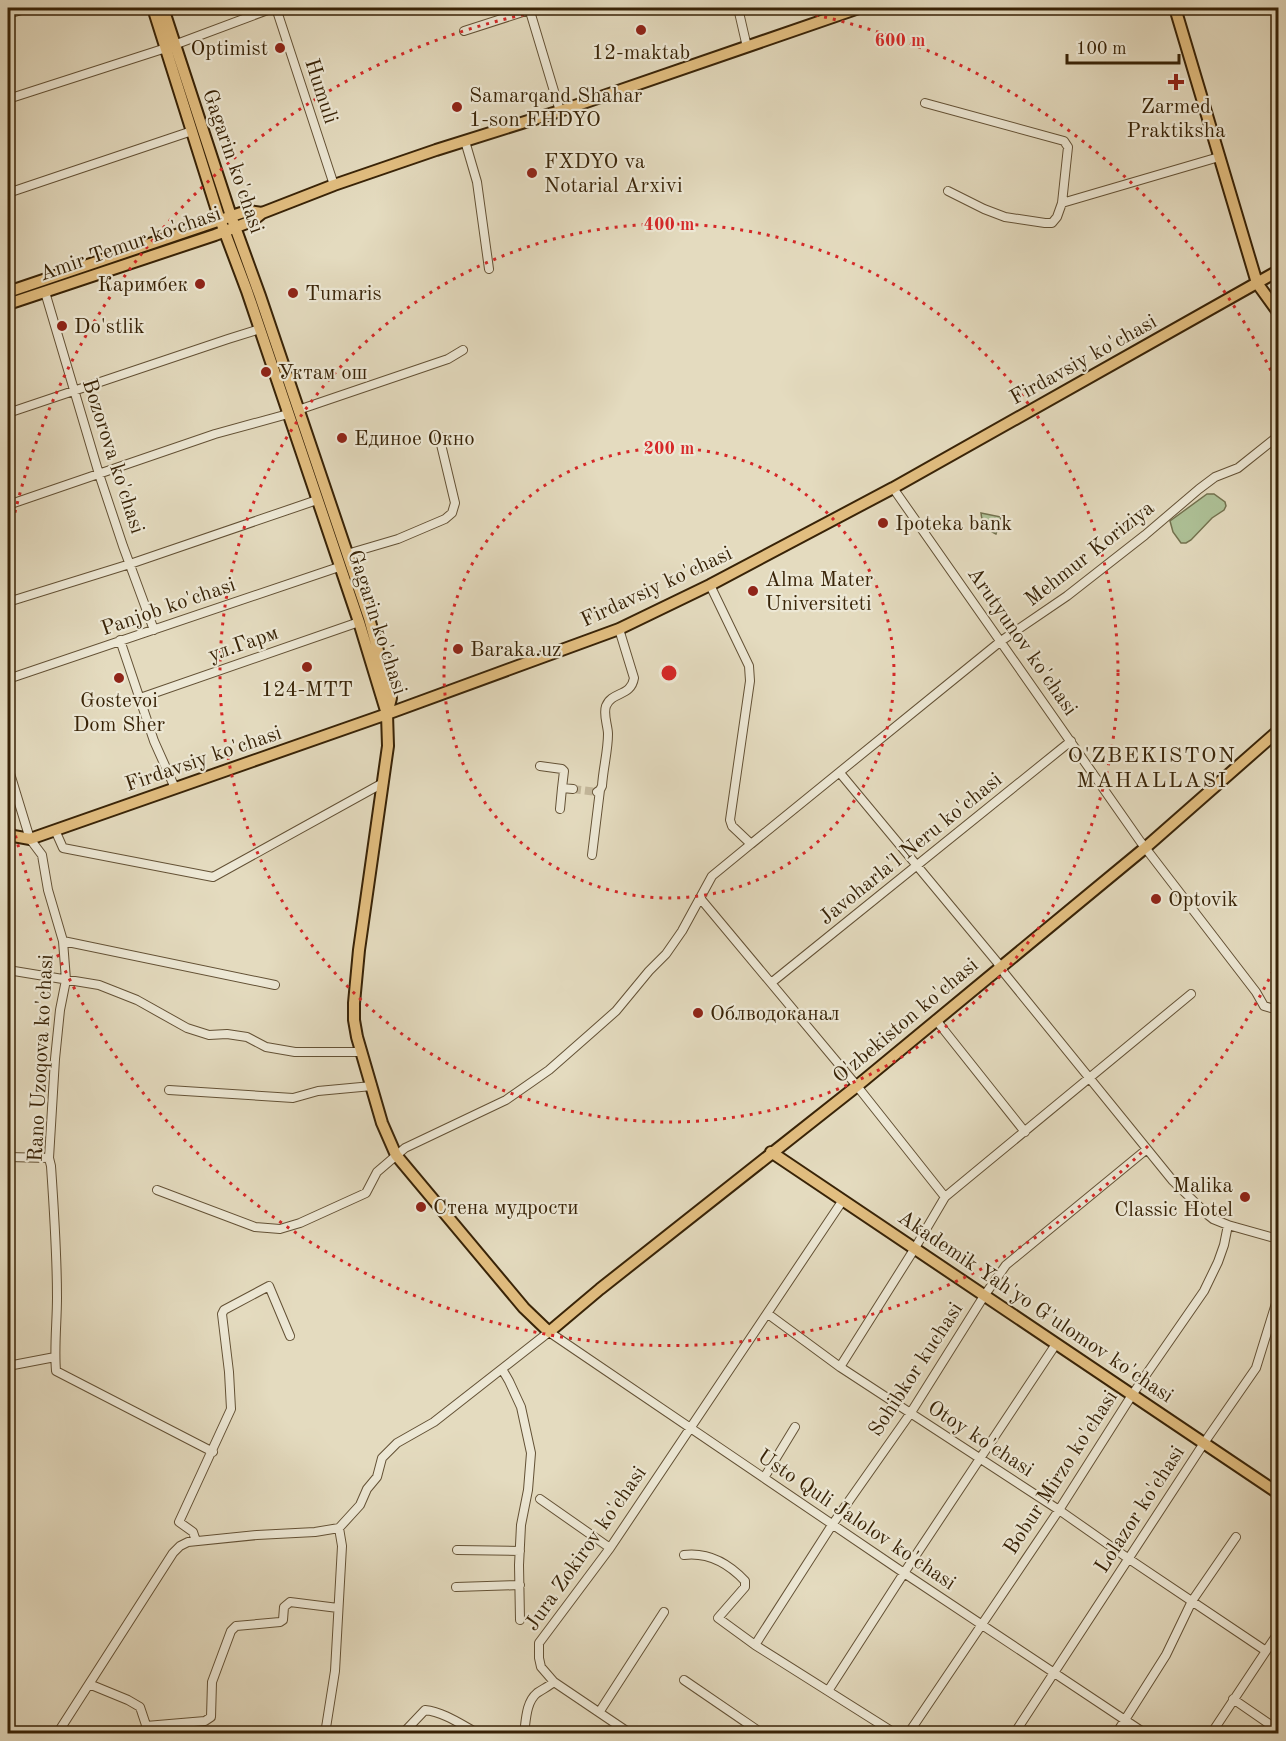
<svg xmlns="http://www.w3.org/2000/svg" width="1286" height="1741" viewBox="0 0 1286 1741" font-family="'Old Standard TT',serif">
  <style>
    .green { fill: #aec197; stroke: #73724f; stroke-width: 1.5 }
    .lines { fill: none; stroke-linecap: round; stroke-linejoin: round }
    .minor-tunnel { stroke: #c2b69a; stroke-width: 8; stroke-dasharray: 8 4; stroke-linecap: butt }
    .minor-casing { stroke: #635135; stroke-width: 10 }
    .major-casing { stroke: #382307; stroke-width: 14 }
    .minor { stroke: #ede8d5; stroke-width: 8 }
    .major { stroke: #e2be80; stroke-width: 10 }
    .ring { fill: none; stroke: #d62828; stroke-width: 3; stroke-dasharray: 3 6 }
    .poi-dot { fill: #8f2418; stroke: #ede8d5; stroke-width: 2 }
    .labels { text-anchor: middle; stroke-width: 4.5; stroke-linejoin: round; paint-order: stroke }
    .poi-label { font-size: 21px; fill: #382307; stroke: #ede8d5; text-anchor: start }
    .street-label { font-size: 21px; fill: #382307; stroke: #ede8d5 }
    .neighbourhood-label { font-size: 22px; letter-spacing: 1.5px; fill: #382307; stroke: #ede8d5 }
    .centre { fill: #d62828; stroke: #ede8d5; stroke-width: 3 }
    .ring-label { font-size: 18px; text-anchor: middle; font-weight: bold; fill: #d62828; stroke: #ede8d5; stroke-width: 4.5; stroke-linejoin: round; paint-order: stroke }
  </style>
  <rect width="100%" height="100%" fill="#e4dbbf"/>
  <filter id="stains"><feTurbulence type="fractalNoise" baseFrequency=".00333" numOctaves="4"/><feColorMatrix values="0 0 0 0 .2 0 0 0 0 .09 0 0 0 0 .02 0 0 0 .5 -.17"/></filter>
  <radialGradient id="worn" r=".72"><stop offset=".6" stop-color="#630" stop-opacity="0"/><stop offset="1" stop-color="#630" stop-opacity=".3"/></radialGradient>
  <path class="green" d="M1207,494h7l11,8 1,4 -2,4 -12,8 -21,22 -5,3h-5l-8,-11 -3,-11z
    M981,513l20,4 -5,17c-10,-5 -14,-10 -15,-21z"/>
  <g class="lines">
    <path class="minor-tunnel" d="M573,789l24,3"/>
    <g class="minor-casing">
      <path id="minor" d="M276,8l58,177
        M529,8l31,103
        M738,8l9,39
        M8,14l20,-6
        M464,31l65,-21
        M8,99l158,-51 107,-40
        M925,103l139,38 4,6 -6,56 -5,14 -5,6h-7l-40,-6 -21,-8 -36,-18
        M465,141l12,41 12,87
        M8,181l3,11
        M8,193l184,-62
        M1062,203l157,-46
        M45,292l54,182 24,72 31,84
        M298,410l150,-51 15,-9
        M8,413l220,-74 32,-10
        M893,488l247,353 116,151 8,14 14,4
        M8,505l207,-71 73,-20
        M347,554l51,-15 47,-20 7,-6 3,-10 -16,-67
        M8,602l122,-38 187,-64
        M120,640l34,101 21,47
        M8,679l331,-112
        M140,698l219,-76
        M540,766l22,3 2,2 -2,17
        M8,767l22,72 12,16 6,35 15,51 3,39 -6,30 -5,49 -6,99 2,8c3,44 6,87 6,131 0,25 -3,50 -1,74l157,81
        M840,773l157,189 8,12 168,207 35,34 5,4 15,6 50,14
        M597,792l3,-2 2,-4c1,-17 6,-35 6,-52 0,-8 -5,-19 -2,-28 6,-15 25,-9 28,-28l-15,-49
        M560,809l2,-21 11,1
        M55,830l8,18 150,29 170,-94
        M751,844l250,-203 66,-45 78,-61 54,-46 16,-12 23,-9 40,-32
        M592,855l8,-65
        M700,898l157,188 88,111
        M63,941l212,44
        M8,970l91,15 38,15 50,28 22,7 18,-1 20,3 19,10 29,5h66
        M771,983l300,-242
        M936,1020l89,112
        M169,1090l124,8 25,-7 54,-5
        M8,1157l41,1
        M157,1190l98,37 25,2 20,-6 66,-30 11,-21 28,-24 101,-48 43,-30 41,-36 26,-23 33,-40 17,-17 16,-23 30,-55 39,-32 -19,-18 -2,-6 20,-139 -1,-15 -39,-81
        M768,1314l72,53 219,143 70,49 137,92
        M8,1366l47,-9
        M840,1367l75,-119 30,-51 246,-203
        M502,1369l7,12 12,26 10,46 -3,37 -7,35 -2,40 1,55
        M764,1478l31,-51
        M540,1499l70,49
        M196,1541l-3,-9 -14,-10 52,-113 -2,-37 -7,-58 2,-4 45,-24 21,50
        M457,1550l63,1
        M684,1555c25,-3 45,9 61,26v6l-27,31 37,27 141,89
        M456,1587l64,-2
        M755,1645l77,-120 78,-111 74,-118 22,-31 141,-116
        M684,1680l79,54
        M89,1684l39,16 12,7 9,27
        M828,1691l76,-118 152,-229
        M1233,1699l45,31
        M600,1711l64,-99
        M146,1726l59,-5 6,-4 1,-35 19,-51 5,-5 44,-4 3,-2 1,-13 6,-5 48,6
        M406,1730l19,-20c19,2 37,15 54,24
        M57,1734l116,-181 7,-7 8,-4 69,-7 58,-3 24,-4 21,-23 7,-16 10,-12 5,-19 15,-15 37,-21 115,-90 355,241 242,161
        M325,1734l10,-63 7,-125 -3,-18
        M524,1734c2,-14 2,-32 13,-41 6,-4 12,-7 17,-11
        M631,1734l-77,-52 -13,-15 -2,-9v-15l71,-95 233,-348
        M908,1734l151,-224 73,-115 72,-104 14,-29 6,-17 4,-20
        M1014,1734l190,-291 52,-75 22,-71
        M1116,1734l50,-79 26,-54 44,-64
        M1211,1734l67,-101"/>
    </g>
    <g class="major-casing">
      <path id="major" d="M153,8l65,206 29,77 112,331 28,92 1,32 -29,204 -5,53v17l3,17 25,86 14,32 128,153 25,24 51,-43 257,-203 288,-238 133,-117
        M163,8l68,208 29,80 109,322 22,80 -4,16
        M1175,8l82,275 21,29
        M8,292l233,-79 7,-2 14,2
        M8,304l207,-69 37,-14 10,-8 72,-28 102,-35 124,-39 299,-103
        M8,835l22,4 357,-125 232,-85 91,-44 183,-97 385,-217
        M771,1152l507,341"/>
    </g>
    <use href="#minor" class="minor"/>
    <use href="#major" class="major"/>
  </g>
  <g class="ring">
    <circle cx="669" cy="673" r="225"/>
    <circle cx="669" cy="673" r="449"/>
    <path d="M1277 963A674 674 0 0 1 9 807M9 539A674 674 0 0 1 558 8M780 8A674 674 0 0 1 1277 383"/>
  </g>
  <g class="poi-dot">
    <circle cx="641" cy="30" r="6"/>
    <circle cx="280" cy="48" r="6"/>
    <path d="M1173 73h6v6h6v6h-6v6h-6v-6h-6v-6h6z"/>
    <circle cx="457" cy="107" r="6"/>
    <circle cx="532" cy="173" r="6"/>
    <circle cx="200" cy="284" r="6"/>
    <circle cx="293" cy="293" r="6"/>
    <circle cx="62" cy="326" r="6"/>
    <circle cx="266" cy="372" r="6"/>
    <circle cx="342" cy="438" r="6"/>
    <circle cx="883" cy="523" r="6"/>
    <circle cx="753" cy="591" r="6"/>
    <circle cx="458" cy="649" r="6"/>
    <circle cx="307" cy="667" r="6"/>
    <circle cx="119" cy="678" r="6"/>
    <circle cx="1156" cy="899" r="6"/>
    <circle cx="698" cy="1013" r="6"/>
    <circle cx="1245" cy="1197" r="6"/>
    <circle cx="421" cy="1207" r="6"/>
  </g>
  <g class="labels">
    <g class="poi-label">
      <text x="268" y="55" text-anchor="end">Optimist</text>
      <text x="641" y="59" text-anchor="middle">12-maktab</text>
      <text x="469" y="102">Samarqand Shahar<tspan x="469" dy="24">1-son FHDYO</tspan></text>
      <text x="1176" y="113" text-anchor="middle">Zarmed<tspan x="1176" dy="24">Praktiksha</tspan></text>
      <text x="544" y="168">FXDYO va<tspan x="544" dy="24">Notarial Arxivi</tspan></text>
      <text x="188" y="291" text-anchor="end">Каримбек</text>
      <text x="305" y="300">Tumaris</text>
      <text x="74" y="333">Do'stlik</text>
      <text x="278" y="379">Уктам ош</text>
      <text x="354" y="445">Единое Окно</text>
      <text x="895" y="530">Ipoteka bank</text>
      <text x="765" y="586">Alma Mater<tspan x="765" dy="24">Universiteti</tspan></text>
      <text x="470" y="656">Baraka.uz</text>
      <text x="307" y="696" text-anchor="middle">124-MTT</text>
      <text x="119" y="707" text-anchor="middle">Gostevoi<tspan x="119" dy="24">Dom Sher</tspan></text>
      <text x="1168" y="906">Optovik</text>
      <text x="710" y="1020">Облводоканал</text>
      <text x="1233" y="1192" text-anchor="end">Malika<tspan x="1233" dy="24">Classic Hotel</tspan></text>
      <text x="433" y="1214">Стена мудрости</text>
    </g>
    <g class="street-label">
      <text transform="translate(322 91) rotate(72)" y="7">Humuli</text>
      <text transform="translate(234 161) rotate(71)" y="7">Gagarin ko'chasi</text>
      <text transform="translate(130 243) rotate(-19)" y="7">Amir Temur ko'chasi</text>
      <text transform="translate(1083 359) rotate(-29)" y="7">Firdavsiy ko'chasi</text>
      <text transform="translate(114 456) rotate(72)" y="7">Bozorova ko'chasi</text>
      <text transform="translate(1089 553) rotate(-38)" y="7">Mehmur Koriziya</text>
      <text transform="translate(656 586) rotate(-25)" y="7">Firdavsiy ko'chasi</text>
      <text transform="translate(168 606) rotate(-19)" y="7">Panjob ko'chasi</text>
      <text transform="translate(378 622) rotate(72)" y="7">Gagarin ko'chasi</text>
      <text transform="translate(1023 641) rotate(55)" y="7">Arutyunov ko'chasi</text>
      <text transform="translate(243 643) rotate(-19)" y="7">ул.Гарм</text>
      <text transform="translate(203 758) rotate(-19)" y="7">Firdavsiy ko'chasi</text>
      <text transform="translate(910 848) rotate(-39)" y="7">Javoharla'l Neru ko'chasi</text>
      <text transform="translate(905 1020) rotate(-40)" y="7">O'zbekiston ko'chasi</text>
      <text transform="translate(40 1058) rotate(-87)" y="7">Rano Uzoqova ko'chasi</text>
      <text transform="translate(1036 1306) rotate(34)" y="7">Akademik Yah'yo G'ulomov ko'chasi</text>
      <text transform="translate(915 1369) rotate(-57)" y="7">Sohibkor kuchasi</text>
      <text transform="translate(981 1438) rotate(33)" y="7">Otoy ko'chasi</text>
      <text transform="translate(1060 1472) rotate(-57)" y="7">Bobur Mirzo ko'chasi</text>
      <text transform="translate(1139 1509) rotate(-57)" y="7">Lolazor ko'chasi</text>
      <text transform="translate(857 1519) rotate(34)" y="7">Usto Quli Jalolov ko'chasi</text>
      <text transform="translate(585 1548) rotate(-55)" y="7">Jura Zokirov ko'chasi</text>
    </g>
    <g class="neighbourhood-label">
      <text x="1152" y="762">O'ZBEKISTON<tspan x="1152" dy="25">MAHALLASI</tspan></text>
    </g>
  </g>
  <circle cx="669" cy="673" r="9" class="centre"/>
  <g class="ring-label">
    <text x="900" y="46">600 m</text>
    <text x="669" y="230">400 m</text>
    <text x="669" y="454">200 m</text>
  </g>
  <rect width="1286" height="1741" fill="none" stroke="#e4dbbf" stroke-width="30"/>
  <rect x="9" y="9" width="1268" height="1723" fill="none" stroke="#382307" stroke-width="3"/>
  <rect x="15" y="15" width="1256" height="1711" fill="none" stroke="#382307" stroke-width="1.5"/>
  <path d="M1067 54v9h112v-9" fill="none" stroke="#382307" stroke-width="3"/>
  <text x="1076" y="54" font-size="18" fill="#382307" stroke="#ede8d5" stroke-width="4.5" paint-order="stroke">100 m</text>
  <rect width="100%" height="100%" filter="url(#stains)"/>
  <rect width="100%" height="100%" fill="url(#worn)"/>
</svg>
